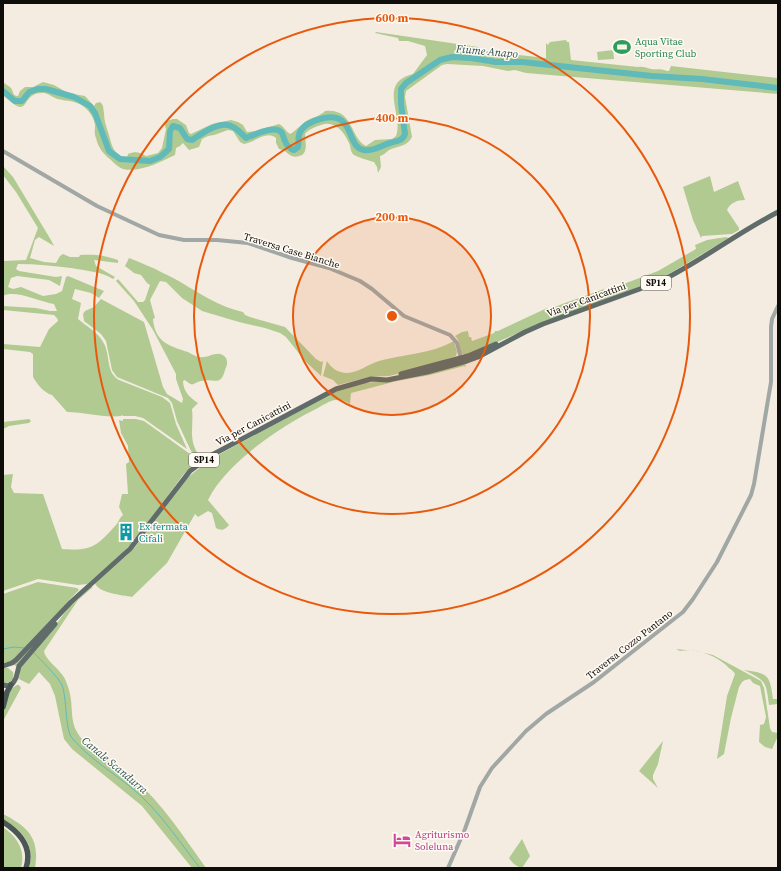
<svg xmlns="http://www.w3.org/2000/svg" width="781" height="871" viewBox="0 0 781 871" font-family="'Source Serif 4',serif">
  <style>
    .green { fill: #b1ca92 }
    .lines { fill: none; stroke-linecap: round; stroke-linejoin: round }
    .stream { stroke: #60bab9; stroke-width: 1 }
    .river { stroke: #60bab9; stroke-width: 6 }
    .minor { stroke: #a0a7a5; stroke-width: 4 }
    .major { stroke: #606c6a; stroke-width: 5 }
    .highway { stroke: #4a5755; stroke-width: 5.5 }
    .ring { fill: none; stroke: #e8590c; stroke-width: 2 }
    .labels { text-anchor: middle; stroke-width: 3; stroke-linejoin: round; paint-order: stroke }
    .shield { fill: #fffaf3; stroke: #57544f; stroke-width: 1 }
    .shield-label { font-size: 9px; font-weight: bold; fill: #0f0d09 }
    .leisure-label { font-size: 10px; fill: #27864d; stroke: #fffaf3; text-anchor: start }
    .street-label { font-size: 10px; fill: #0f0d09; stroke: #fffaf3 }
    .culture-label { font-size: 10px; fill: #0d838f; stroke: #fffaf3; text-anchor: start }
    .hotel-label { font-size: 10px; fill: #b23c85; stroke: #fffaf3; text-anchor: start }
    .water-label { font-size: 11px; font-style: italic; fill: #264f4f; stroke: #fffaf3 }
    .centre { fill: #e8590c; stroke: #fffaf3; stroke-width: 2 }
    .ring-label { font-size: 12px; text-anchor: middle; font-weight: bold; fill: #e8590c; stroke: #fffaf3; stroke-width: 3; stroke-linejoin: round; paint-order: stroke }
  </style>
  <rect width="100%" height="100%" fill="#f5ece1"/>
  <path class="green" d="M376,32l102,15 5,4 63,7v-15l2,2 2,-3 16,-2 1,2h2l2,18 67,7c6,-1 8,1 13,2 7,1 8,-1 16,2h2l2,-5 107,12v16l-252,-21 -11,-3 -7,1 -25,-5 -36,-2 -5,1 -36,26 -1,6 7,40c-5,10 -15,9 -23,13 -3,2 -5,5 -9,6l1,11 -3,6 -1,-6 -3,-5c-4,-1 -17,-5 -20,-7 -4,-3 -3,-8 -5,-12 -5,-11 -14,-23 -28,-18 -6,2 -12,4 -16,9 0,7 4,20 -6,22 -3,1 -6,1 -9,-1 -4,-3 -6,-5 -11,-6l-3,-6v-5c-9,-8 -21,4 -32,6l-4,-2 -7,-11 -5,-1 -14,5 -6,1 -6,3 -3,8 -10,3 -6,-7 -3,3 -4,2 -1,7c-14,7 -36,18 -52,14 -5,-2 -9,-6 -12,-9 -8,-6 -13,-13 -15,-22 -2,-5 -1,-8 -1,-13 -1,-9 -9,-19 -18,-22 -8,-3 -17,-2 -24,-6 -4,-2 -6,-4 -11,-4 -23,0 -10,30 -39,2v-13c2,2 6,4 8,6 3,4 1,8 7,8l2,-5 5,-4h8l10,-5 11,3 14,8 17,3 9,10 2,-3 4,-1c4,3 3,6 4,11 0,7 2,13 4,19 4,12 4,23 19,26l1,-4c7,-3 12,-2 18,2l12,-3 4,-5 4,-19 -2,-7 9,-3h4l9,6 3,8 2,1 21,-10 19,-4 7,2 5,3 4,7 9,-1 23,-7c5,2 6,7 11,10 7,-4 11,-10 18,-14 6,-3 12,-4 17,-9 29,-3 24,26 41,35l9,-6 17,-1 4,-3c8,-21 -19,-53 17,-62l14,-19 -2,-9 -17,-5h-9l-1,-3 -23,-5z
    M613,50l1,9 -16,1 -1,-8z
    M3,166l10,11 38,63 3,6 -15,-9 -4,3 -5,18 14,4 12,1 4,-7 3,-2 7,3h9l1,-2c14,-1 25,0 38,5v3l-24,-3 2,6 19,11 -2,2c-13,-8 -27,-8 -42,-11 -18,-2 -35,-4 -53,-4l-2,5 3,2 37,6 6,-1 -2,10 -11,-6 -32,-4 -6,2 -3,9 5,2 8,-2 22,9 13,-2 6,-3 4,-14 2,-1 36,15 -5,7 -8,-5 -16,-4 -3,10 9,4 -3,16c8,7 20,13 25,23 8,12 2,30 16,38l43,17 8,6 6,21 11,25 -44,-31 -8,-2h-12l-1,-1 -1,1c-18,2 -36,-4 -54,-4l-15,-17c-8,-2 -15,-11 -19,-18v-23l-3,-2 -27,-3v-5l37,3 9,-18 9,-8 -1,-3 -3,-3 -51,-5v-4l33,2 14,3h7l-3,-7c-13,-2 -40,-15 -51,-8v-35l23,-1 12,-32 -22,-36 -13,-17z
    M710,176l4,16 24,-11 7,19c-8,0 -15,3 -18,10l12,18v2l-7,4 -30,2 -1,2 -8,-18 -10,-33z
    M726,237l3,1 -55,33 -17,9 -128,48 -45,20 -19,7 -3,-1c-3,-6 -2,-14 -7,-18l7,-4 6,-1 1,6h2l1,4 22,-8 1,-2h3l49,-23 3,1c18,-8 36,-13 54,-20l1,2 53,-20 38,-22 -1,-4 12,-5z
    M129,258c12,5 23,9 34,15 28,13 49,32 80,39l2,3 5,2 35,10 31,32 5,3 2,-1 -2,15 -16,-15 -19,-24 -6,-4 -15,-5 -26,-6 -37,-11 -20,-13 -16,-16 -6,-1 -10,19 5,18 -2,1c2,23 16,27 35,33 4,2 8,5 12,5 8,2 19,-9 26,1 2,4 1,8 -1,12 -4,17 -11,8 -24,11 -9,2 -7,7 -16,-1l-2,1c0,10 7,17 15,22l-6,6c2,17 -4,29 6,45l9,2 -8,1 -8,-6 -14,-30 -5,-18 -4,-5 -5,-2 -46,-19 -5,-7 -6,-29 -5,-7 -17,-13 -1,-7 2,-3 9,-4 7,-8 43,23 19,65 4,7 15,9 1,-4 -7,-20v-5l-23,-44 -19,-29 -18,-20 2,-2 20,23h5l2,-2 5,-15 -3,-2 -6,-8 -7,-2 -9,-7z
    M454,341l3,11 -1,4 -35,12 -32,8 -20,1 -31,8 -5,-5 -10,-4 4,-15c4,7 11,12 20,12 11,0 21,-9 32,-12 25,-7 52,-7 75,-20z
    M465,364l1,3 -2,-1 -34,9 -33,6 -46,12 -1,11c-5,-3 -8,-5 -14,-4 -6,0 -14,6 -20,9 -35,17 -90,54 -108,91l21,25c-4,5 -8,6 -13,3l-4,-15 -4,-2 -10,6 -3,-3 -28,49 -35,34c-10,-2 -34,-4 -37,-14l30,-26 11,-11 50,-67 23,-19 127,-69 28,-8 24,-2z
    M29,419l2,2 -2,2 -20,3 -6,3v-7z
    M123,419h13l8,2 46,33 -2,4 2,2 3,1v4l-10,10 -46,62 -5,3v3l-12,13 -33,28 -9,1 -40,-6 -35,12v-116l10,-1 -2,13 3,6 29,1 19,55c30,2 34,-2 54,-24 3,-3 3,-7 7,-10l-4,-8 3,-13h6l-2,-30 3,-2 -1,-16 -7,-13 -2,-13 4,1z
    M38,582l39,6 2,2 -9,9 -17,20 1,8 15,-20 22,-20h2l-15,13 -34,51c1,9 16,18 21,28 2,5 4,10 5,15 3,12 0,27 7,38 10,18 40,33 56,46 29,25 51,59 73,90h-14l-50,-62 -70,-57 -8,-10 -9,-43 -5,-12 -11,-12 -10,12 -10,-5 1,-10 -7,-5v-3l-10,2v-69z
    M676,649l20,2 17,4 48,26 3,7 6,40 2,4 6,1v3l-6,13 -7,-2 -6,-5 1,-17 4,-1 2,-7 -6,-31 -7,-3 -3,-4 -5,1 -3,2 -3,5 -8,31 -7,36 -7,5 10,-63 8,-22c-3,-5 -6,-5 -9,-9 -12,-10 -30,-17 -46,-14z
    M3,668h5l5,4c2,7 -3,12 -10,11z
    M744,670c25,3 26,6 29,29h5v5l-9,1c-3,-24 -3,-24 -25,-35z
    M17,685h2l2,3 -18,33c0,-12 2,-30 14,-36z
    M663,741l-5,23 -5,11v4l5,9 -19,-17z
    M3,814c25,13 37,24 32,54h-6c6,-25 -6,-36 -26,-49z
    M3,827c14,10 23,23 18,41h-18z
    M522,839l8,17 -8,12c-5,-1 -11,-6 -13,-10z"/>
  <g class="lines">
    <path class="stream" d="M3,649l11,-2 10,1
      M34,653c6,6 25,25 28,32 5,13 3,45 10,53 20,24 48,38 70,59 22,21 39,47 58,71"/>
    <path class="river" d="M3,91l12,10h7l7,-9 9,-3h8l28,8 16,9 5,7 14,38 11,8 30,2 10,-4 9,-8 1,-18 3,-5 7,2 7,11 5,1c9,-6 24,-17 36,-15 7,1 13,8 18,13 8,-3 30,-14 36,-5 1,2 2,6 3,8 2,5 4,8 9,9l4,-3c1,-4 0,-8 1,-12 2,-9 13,-14 21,-16 36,-10 25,28 44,31 8,2 18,-5 26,-7 6,-2 13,-2 15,-9l-4,-30v-15l5,-6 34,-23 12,-3 19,1 25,4h26l130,14 50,3 76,9"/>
    <path class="minor" d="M3,151l94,55 62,29 25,5h33l31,3 44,15 37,10 31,13 12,8 32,27 46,19 7,8 4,15
      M448,868l17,-39 15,-42 12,-19 23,-25 11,-12 20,-17 48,-32 89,-70 10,-13 24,-37 34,-67 3,-11 17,-102v-55l1,-8 6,-13"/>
    <path class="major" d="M401,374l67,-18 28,-12
      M3,666l9,-3 4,-3 55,-58 59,-53 60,-78 20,-15 126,-67 35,-10 16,1 40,-8 40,-11 11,-4 47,-25 18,-8 116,-42c41,-20 78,-49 119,-70
      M3,685l5,1 5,-3 3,-5 3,-12 36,-42"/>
    <path class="highway" d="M3,707l4,-15 4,-7
      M3,822c16,10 30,25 23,46"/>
  </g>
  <circle cx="392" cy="316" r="99" fill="#e8590c" fill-opacity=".12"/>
  <g class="ring">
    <circle cx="392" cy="316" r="99"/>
    <circle cx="392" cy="316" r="198"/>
    <circle cx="392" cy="316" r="298"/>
  </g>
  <defs>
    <g id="stadium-bare" transform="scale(1.38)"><path d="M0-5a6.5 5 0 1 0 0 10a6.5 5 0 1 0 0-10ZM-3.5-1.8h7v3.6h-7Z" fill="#2e9e5b" stroke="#fffaf3" stroke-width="2.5" paint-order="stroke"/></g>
    <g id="building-bare" transform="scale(1.38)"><path d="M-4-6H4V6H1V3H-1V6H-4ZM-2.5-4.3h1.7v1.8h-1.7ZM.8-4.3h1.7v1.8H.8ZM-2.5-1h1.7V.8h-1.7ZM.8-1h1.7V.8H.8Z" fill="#0f9aa8" stroke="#fffaf3" stroke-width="2.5" paint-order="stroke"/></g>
    <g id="hotel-bare" transform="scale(1.38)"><path d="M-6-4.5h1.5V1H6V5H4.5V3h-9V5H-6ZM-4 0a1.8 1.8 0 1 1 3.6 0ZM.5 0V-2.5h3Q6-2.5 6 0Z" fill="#d1479c" stroke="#fffaf3" stroke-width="2.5" paint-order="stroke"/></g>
  </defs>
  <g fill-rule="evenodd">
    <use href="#stadium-bare" x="622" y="47"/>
    <use href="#building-bare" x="126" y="532"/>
    <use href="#hotel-bare" x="402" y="840"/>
  </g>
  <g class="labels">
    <g class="shield">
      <rect x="641" y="276" width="30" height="14" rx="3"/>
      <rect x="189" y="453" width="30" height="14" rx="3"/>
    </g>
    <g class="shield-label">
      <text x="656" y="286">SP14</text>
      <text x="204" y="463">SP14</text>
    </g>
    <g class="leisure-label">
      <text x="635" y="45">Aqua Vitae<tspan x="635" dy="12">Sporting Club</tspan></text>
    </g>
    <g class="street-label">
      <text transform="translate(292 250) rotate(17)" y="4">Traversa Case Bianche</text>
      <text transform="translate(586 299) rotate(-20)" y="4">Via per Canicattini</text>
      <text transform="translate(253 423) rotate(-28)" y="4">Via per Canicattini</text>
      <text transform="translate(629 644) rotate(-38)" y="4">Traversa Cozzo Pantano</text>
    </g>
    <g class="culture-label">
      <text x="139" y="530">Ex fermata<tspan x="139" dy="12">Cifali</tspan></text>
    </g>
    <g class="hotel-label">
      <text x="415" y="838">Agriturismo<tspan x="415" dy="12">Soleluna</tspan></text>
    </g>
    <g class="water-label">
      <text transform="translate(487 51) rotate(5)" y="4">Fiume Anapo</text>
      <text transform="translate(115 765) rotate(40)" y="4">Canale Scandurra</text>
    </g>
  </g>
  <circle cx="392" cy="316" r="6" class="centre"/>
  <g class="ring-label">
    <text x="392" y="22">600 m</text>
    <text x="392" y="122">400 m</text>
    <text x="392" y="221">200 m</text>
  </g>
  <rect width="781" height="871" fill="none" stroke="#0f0d09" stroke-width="8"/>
</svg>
